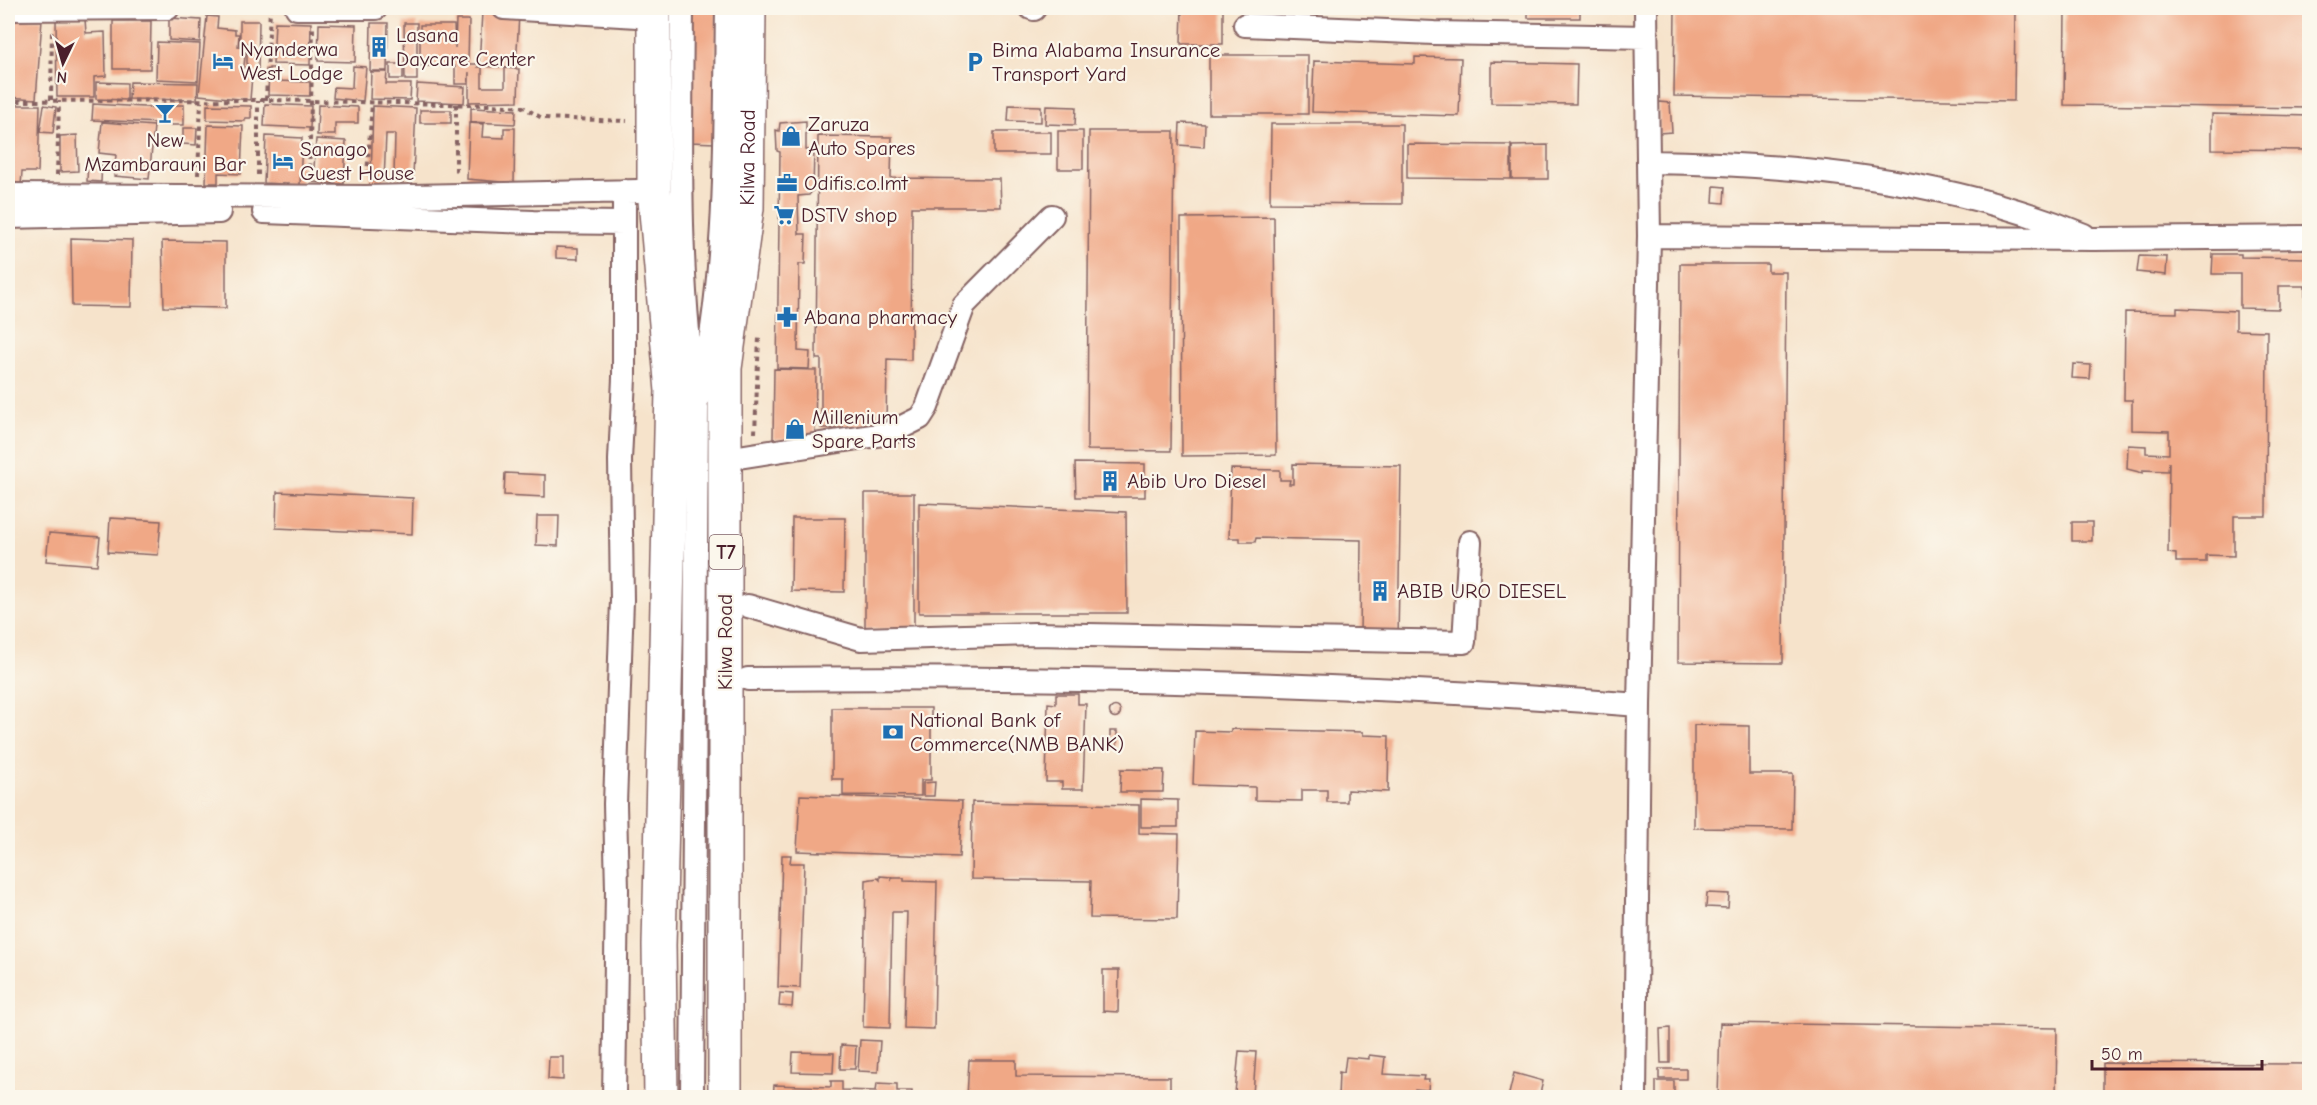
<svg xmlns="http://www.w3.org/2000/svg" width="2317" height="1105" viewBox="0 0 2317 1105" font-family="'Comic Neue',sans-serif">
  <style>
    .building { fill: #f0a886 }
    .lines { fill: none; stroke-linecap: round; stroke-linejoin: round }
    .minor-casing { stroke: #866463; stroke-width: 26 }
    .highway-casing { stroke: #866463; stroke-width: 36 }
    .path { stroke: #866463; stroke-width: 4; stroke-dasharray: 4.5 4.5; stroke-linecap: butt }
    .minor { stroke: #fff; stroke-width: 22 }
    .highway { stroke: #fff; stroke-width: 33 }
    .labels { text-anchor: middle; stroke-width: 4.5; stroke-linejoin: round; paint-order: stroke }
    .shield { fill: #fbf7ec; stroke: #7f6065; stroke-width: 1.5 }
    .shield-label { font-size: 20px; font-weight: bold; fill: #4a1f2b }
    .poi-label { font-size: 21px; fill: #4a1f2b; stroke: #fbf7ec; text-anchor: start }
    .street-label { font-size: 21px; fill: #4a1f2b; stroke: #fbf7ec }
  </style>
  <rect width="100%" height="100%" fill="#fbf7ec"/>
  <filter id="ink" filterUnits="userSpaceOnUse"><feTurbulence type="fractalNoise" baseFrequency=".0167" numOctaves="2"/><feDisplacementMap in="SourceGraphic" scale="12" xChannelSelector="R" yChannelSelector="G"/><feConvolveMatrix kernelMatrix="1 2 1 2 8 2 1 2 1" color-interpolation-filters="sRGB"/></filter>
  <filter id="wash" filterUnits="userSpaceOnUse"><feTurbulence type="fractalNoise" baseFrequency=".008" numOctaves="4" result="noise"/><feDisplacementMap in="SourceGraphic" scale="24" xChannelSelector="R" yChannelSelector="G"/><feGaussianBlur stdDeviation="1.35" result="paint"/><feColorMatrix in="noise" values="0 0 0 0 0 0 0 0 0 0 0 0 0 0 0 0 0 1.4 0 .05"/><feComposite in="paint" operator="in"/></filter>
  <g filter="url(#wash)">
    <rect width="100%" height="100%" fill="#f6e3cb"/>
    <g id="blocks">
      <path class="building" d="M691,8h26l-2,135 -25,-1z
        M1182,8h41v36h-42z
        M1528,8h52v10h-52z
        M1675,8h340l-1,93 -340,-5z
        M2065,8h245v100l-246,-3z
        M482,12l37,2 -3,54 -37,-2z
        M207,16l11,1 -1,11 18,2v4h4l-1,13 8,1 -3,26 9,1 -2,25 -51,-5z
        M8,18l34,2 -6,79 -28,-2z
        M169,18l32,2 -1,22 -31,-2z
        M85,19l1,14 19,-1 1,44 -12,1v20h-37l-1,-77z
        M456,20h13l-1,44h11l-1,3h4v20h23v-19l14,1 -1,32 -49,1v-30l-1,12h-13v-18h-35v-41h34l1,23z
        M113,21h38l-1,48h-37z
        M240,21h19l-1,52 -11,-1v-30v4h-7z
        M275,22l36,1 -1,42 -37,-1z
        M371,23h17l-1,48h-17z
        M404,23h13v57h-12z
        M319,24l37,1 -1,37 -37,-1z
        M157,42l43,2 -2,37 -42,-2z
        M1209,55h99v59h-99z
        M1415,57l46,1 -2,58 -147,-4 2,-51 101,3z
        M1491,62l86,2 -1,40 -85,-1z
        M390,64h13v15h-13z
        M353,66l13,1 -3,34 -30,-3 1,-11 18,1z
        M269,68h5v13l36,1v14l-42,-1z
        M371,72h16l-1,12h25l-1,16 -40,-1z
        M96,82l31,1v17l-31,-1z
        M130,82l68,1 -1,17 -68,-1z
        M417,84l48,3 -1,16 -48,-2z
        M1659,102l11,1 2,29 -13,1z
        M93,104l67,4 -1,15 -67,-3z
        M265,104l46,2 -1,22 -46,-2z
        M8,105h32l-2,67h-16l-1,13 -13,-1z
        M44,105l12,2 -3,26 -13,-1z
        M161,105h23v20h-23z
        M207,105l44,1v12h-6v3l-38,-1z
        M318,105l40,2v16h-23v12h-18z
        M1009,105l32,1v16l-33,-1z
        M373,106l43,2 -3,68h-19l1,-42h-9l-2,47h-13z
        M1046,106l30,1 -1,18 -30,-1z
        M471,108l45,2 -1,14 -44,-2z
        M420,110h31v13h-31z
        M2212,114l98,2v34l-98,-1z
        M806,121v29h8l-1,40 -4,5 -11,1 1,38h7l-1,30h-6l-1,87 12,1 -1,17 -32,-1 3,-216 -3,-1 -1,-21 3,1 1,-8z
        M102,122l52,4 -5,53 -35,-3 2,-21 -17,-2z
        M469,123l14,1 -1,13 22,1v-10h11l-1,55 -47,-4z
        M1180,123l25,1 -1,23 -25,-2z
        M1271,124h131v80l-132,-1z
        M208,125l35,1 -2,48 -23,-1v10h-12z
        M183,128h14l-1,17 -13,-1z
        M1058,131h25v38h-25z
        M1089,131h85l-3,320 -84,-1z
        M994,132h57v22h-57z
        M77,135l1,36 -18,1v-36z
        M266,136l36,2 -2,47 -36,-2z
        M818,136l74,1 -1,41 109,1 1,28h-89l-1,153 -24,-1 -1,69h-65v-69h-5z
        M316,139l30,2 -2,43 -31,-2z
        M1407,144l104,1v34l-104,-1z
        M1548,145v34h-36v-33z
        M88,161l14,1 -1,20 -14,-1z
        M1714,186l11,1 -1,16 -11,-1z
        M1274,217l2,238 -94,1 -1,-238z
        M71,238l61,2 -1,67 -59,-1z
        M162,241l64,1v66l-62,-1z
        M556,247l22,1v11l-22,-1z
        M2213,254h28v3l69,1v50h-5v-22h-26v23l-39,-1v-34h-28z
        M2139,256l28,1 -1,18 -29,-3z
        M1680,264h88v8h18l-3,391 -105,-1z
        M2177,308l59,3v19l31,1 -1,185h-32v40l-28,-1v7h-30v-8l-8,-1 1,-91 -1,9 -25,-1v3l-16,-4 1,-24 18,1v7l23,1v-23l-37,-1v-30h-8l1,-88 52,1z
        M2073,364l18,1 -1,14 -18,-1z
        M774,369l42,1 -1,70 -42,-1z
        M1075,463l70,1v33h-69z
        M1293,464l108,2 -3,174 -38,-1 1,-99 -105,-2 -1,4h-15v-4h-11l2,-69 49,1v10h10l-1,4h4z
        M505,473l40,2v22l-41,-2z
        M277,492l136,6 -1,36 -136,-6z
        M865,493h49v136h-49z
        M919,503l207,9 1,101h-208z
        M537,516h22l-1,30 -22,-1z
        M110,518l51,3 -3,34 -50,-3z
        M792,518h53l-1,74 -53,-1z
        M2072,522h20v19h-20z
        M49,533l51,4 -3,28 -51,-4z
        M1056,694h22v10h8l-3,85h-21v-7h-16l2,-79 8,1z
        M1109.5 712a5.5 5.5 0 1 1 11 0a5.5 5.5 0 1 1-11 0Z
        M832,708h99v72h-10v16l-78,-1v-16h-11z
        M1694,725l55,1v48h44l-1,55 -98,-1z
        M1231,729l132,3v3l26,1 -1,56 -41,-2v12h-20v-12h-25v11l-47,-1v-13l-62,-2 2,-54 36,1z
        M1110,731h7v15h-7z
        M1121,769l43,1 -1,22h-43z
        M935,782l-1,14h-11v-13z
        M800,795l162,6 -3,56 -162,-6z
        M1141,799l37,1v27h-37z
        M972,802l167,3v28l40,1 -2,85 -87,-1 1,-37 -120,-2z
        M782,855h9l-1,8h14l-4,125 -22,-1z
        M880,876l11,1v4l1,-3h12v3l33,1 -3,147 -30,-1 3,-116h-15l-2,116 -27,-1 3,-147 12,-2 2,2z
        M1707,893l22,1 -1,14 -22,-1z
        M1103,970h16l-1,42 -15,-1z
        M780,993l13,1 -1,13 -13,-1z
        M1720,1023l337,5 -1,70h-338z
        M1670,1028v35h-9l-1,-34z
        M860,1040l20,1 -2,31 -20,-1z
        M841,1045l15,1 -1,23h-15z
        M1239,1051l17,1 -3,43 -18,-2z
        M793,1052l41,1 -1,20 -41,-1z
        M1369,1055l16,2 -2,17 41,2 -1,4h6l-1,10 -13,-1 -1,9h-76l1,-26 5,1 2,-16 23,2z
        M549,1057h14v23l-15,-1z
        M969,1060h47v16l154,1v21h-203z
        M2103,1063l207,1v34h-207z
        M1659,1069h27v10h-27z
        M1514,1073l29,8 -4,17h-31z
        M831,1081h11v9l34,1 1,-8 20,1v7h15v7h-139l1,-13 57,2z
        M1656,1081h18v16h-18z"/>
    </g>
  </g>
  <g filter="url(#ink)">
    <use href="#blocks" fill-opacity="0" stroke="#866463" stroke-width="1.5"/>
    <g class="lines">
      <g class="minor-casing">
        <path id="minor" d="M297,8h79
          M504,8l150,9
          M682,8c-1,133 -5,268 15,400l-5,690
          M1031,8l3,1
          M8,9l160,-1
          M1245,25l189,8 212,4
          M1648,162c148,2 298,16 436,73
          M8,195l358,2 272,-6
          M264,212l269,10 91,1
          M8,217l211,-5
          M1649,236l445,3 216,-2
          M700,395c28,-126 25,-259 27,-387
          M726,459l164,-26 30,-15 7,-11 37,-102 88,-89
          M748,606l113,33 173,-5 430,8 6,-100
          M748,679c297,-3 595,3 891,26
          M614,1098l3,-208 -2,-86 7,-204 -2,-140 4,-82v-187
          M1635,1098l4,-393 10,-469 -3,-228"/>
      </g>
      <g class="highway-casing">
        <g id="highway">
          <path d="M654,8v181l18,202 -13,554 2,153"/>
          <path id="s1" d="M725,1098v-730l22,-160 2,-200"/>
        </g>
      </g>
      <path class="path" d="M51,100l1,-71
        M266,100l4,-92
        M8,101l258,-1 223,5 34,2 19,11 85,3
        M456,104v69
        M57,175l2,-74
        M198,175l3,-73
        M258,175v-74
        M367,175l5,-72
        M309,177l4,-149
        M755,433l4,-95"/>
      <use href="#minor" class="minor"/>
      <use href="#highway" class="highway"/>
    </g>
  </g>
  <defs>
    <g id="building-bare" transform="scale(1.62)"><path d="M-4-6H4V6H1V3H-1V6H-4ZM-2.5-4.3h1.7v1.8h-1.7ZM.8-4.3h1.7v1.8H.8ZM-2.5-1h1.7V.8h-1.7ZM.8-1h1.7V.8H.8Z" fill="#1f6fb2" stroke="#fbf7ec" stroke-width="2.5" paint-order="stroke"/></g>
    <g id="hotel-bare" transform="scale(1.62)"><path d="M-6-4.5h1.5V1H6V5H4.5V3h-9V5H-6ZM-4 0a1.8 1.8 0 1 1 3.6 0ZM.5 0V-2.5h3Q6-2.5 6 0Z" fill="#1f6fb2" stroke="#fbf7ec" stroke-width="2.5" paint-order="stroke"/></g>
    <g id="parking-bare" transform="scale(1.62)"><path d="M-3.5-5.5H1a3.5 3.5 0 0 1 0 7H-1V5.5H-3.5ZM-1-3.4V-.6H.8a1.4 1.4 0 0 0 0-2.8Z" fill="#1f6fb2" stroke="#fbf7ec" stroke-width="2.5" paint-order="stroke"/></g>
    <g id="bar-bare" transform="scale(1.62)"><path d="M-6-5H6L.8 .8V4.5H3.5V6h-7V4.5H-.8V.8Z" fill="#1f6fb2" stroke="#fbf7ec" stroke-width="2.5" paint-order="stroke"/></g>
    <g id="shop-bare" transform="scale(1.62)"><path d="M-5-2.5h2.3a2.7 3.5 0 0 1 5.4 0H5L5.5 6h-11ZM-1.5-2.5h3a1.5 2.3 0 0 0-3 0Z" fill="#1f6fb2" stroke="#fbf7ec" stroke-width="2.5" paint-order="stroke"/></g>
    <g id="office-bare" transform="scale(1.62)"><path d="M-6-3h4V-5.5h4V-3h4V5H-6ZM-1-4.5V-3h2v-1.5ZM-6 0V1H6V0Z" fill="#1f6fb2" stroke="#fbf7ec" stroke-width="2.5" paint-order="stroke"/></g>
    <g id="supermarket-bare" transform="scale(1.62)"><path d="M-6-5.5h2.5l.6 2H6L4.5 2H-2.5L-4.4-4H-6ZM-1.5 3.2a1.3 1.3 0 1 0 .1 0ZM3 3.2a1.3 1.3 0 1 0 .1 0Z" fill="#1f6fb2" stroke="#fbf7ec" stroke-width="2.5" paint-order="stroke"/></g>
    <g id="pharmacy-bare" transform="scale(1.62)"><path d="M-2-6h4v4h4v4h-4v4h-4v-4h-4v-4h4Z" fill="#1f6fb2" stroke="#fbf7ec" stroke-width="2.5" paint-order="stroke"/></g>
    <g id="bank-bare" transform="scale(1.62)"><path d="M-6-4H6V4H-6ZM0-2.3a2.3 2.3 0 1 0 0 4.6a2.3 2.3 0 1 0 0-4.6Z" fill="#1f6fb2" stroke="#fbf7ec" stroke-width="2.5" paint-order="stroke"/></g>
  </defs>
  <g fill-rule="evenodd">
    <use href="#building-bare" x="379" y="47"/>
    <use href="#hotel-bare" x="223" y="61"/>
    <use href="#parking-bare" x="975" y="62"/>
    <use href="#bar-bare" x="165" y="113"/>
    <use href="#shop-bare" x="791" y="136"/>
    <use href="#hotel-bare" x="283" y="161"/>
    <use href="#office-bare" x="787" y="183"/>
    <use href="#supermarket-bare" x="784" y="215"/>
    <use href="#pharmacy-bare" x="787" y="317"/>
    <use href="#shop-bare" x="795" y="429"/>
    <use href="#building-bare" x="1110" y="481"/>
    <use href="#building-bare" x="1380" y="591"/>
    <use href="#bank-bare" x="893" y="732"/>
  </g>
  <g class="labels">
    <rect class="shield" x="709.5" y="535" width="33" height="34" rx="4.5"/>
    <g class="shield-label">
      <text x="726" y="559">T7</text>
    </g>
    <g class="poi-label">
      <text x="396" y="42">Lasana<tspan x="396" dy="24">Daycare Center</tspan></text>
      <text x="240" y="56">Nyanderwa<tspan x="240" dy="24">West Lodge</tspan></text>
      <text x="992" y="57">Bima Alabama Insurance<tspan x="992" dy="24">Transport Yard</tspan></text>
      <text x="808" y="131">Zaruza<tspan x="808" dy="24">Auto Spares</tspan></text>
      <text x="165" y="147" text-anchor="middle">New<tspan x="165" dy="24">Mzambarauni Bar</tspan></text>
      <text x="300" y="156">Sanago<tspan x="300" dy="24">Guest House</tspan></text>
      <text x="804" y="190">Odifis.co.lmt</text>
      <text x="801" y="222">DSTV shop</text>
      <text x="804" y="324">Abana pharmacy</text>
      <text x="812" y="424">Millenium<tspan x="812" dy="24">Spare Parts</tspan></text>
      <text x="1127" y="488">Abib Uro Diesel</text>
      <text x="1397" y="598">ABIB URO DIESEL</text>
      <text x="910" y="727">National Bank of<tspan x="910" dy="24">Commerce(NMB BANK)</tspan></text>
    </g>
    <g class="street-label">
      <text dy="7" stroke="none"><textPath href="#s1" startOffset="942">Kilwa Road</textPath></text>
      <text transform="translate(725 642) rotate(-90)" y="7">Kilwa Road</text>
    </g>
  </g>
  <rect width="2317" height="1105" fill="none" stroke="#fbf7ec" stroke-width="30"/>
  <g transform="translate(63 63) rotate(185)" stroke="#fbf7ec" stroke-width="4.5" paint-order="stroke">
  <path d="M0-4.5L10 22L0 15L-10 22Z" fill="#4a1f2b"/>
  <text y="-9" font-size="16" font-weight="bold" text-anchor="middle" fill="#4a1f2b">N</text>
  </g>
  <path d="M2092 1060v9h170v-9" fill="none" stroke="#4a1f2b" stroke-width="3"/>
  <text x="2101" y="1060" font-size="18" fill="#4a1f2b" stroke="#fbf7ec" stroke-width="4.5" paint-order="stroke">50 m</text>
</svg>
